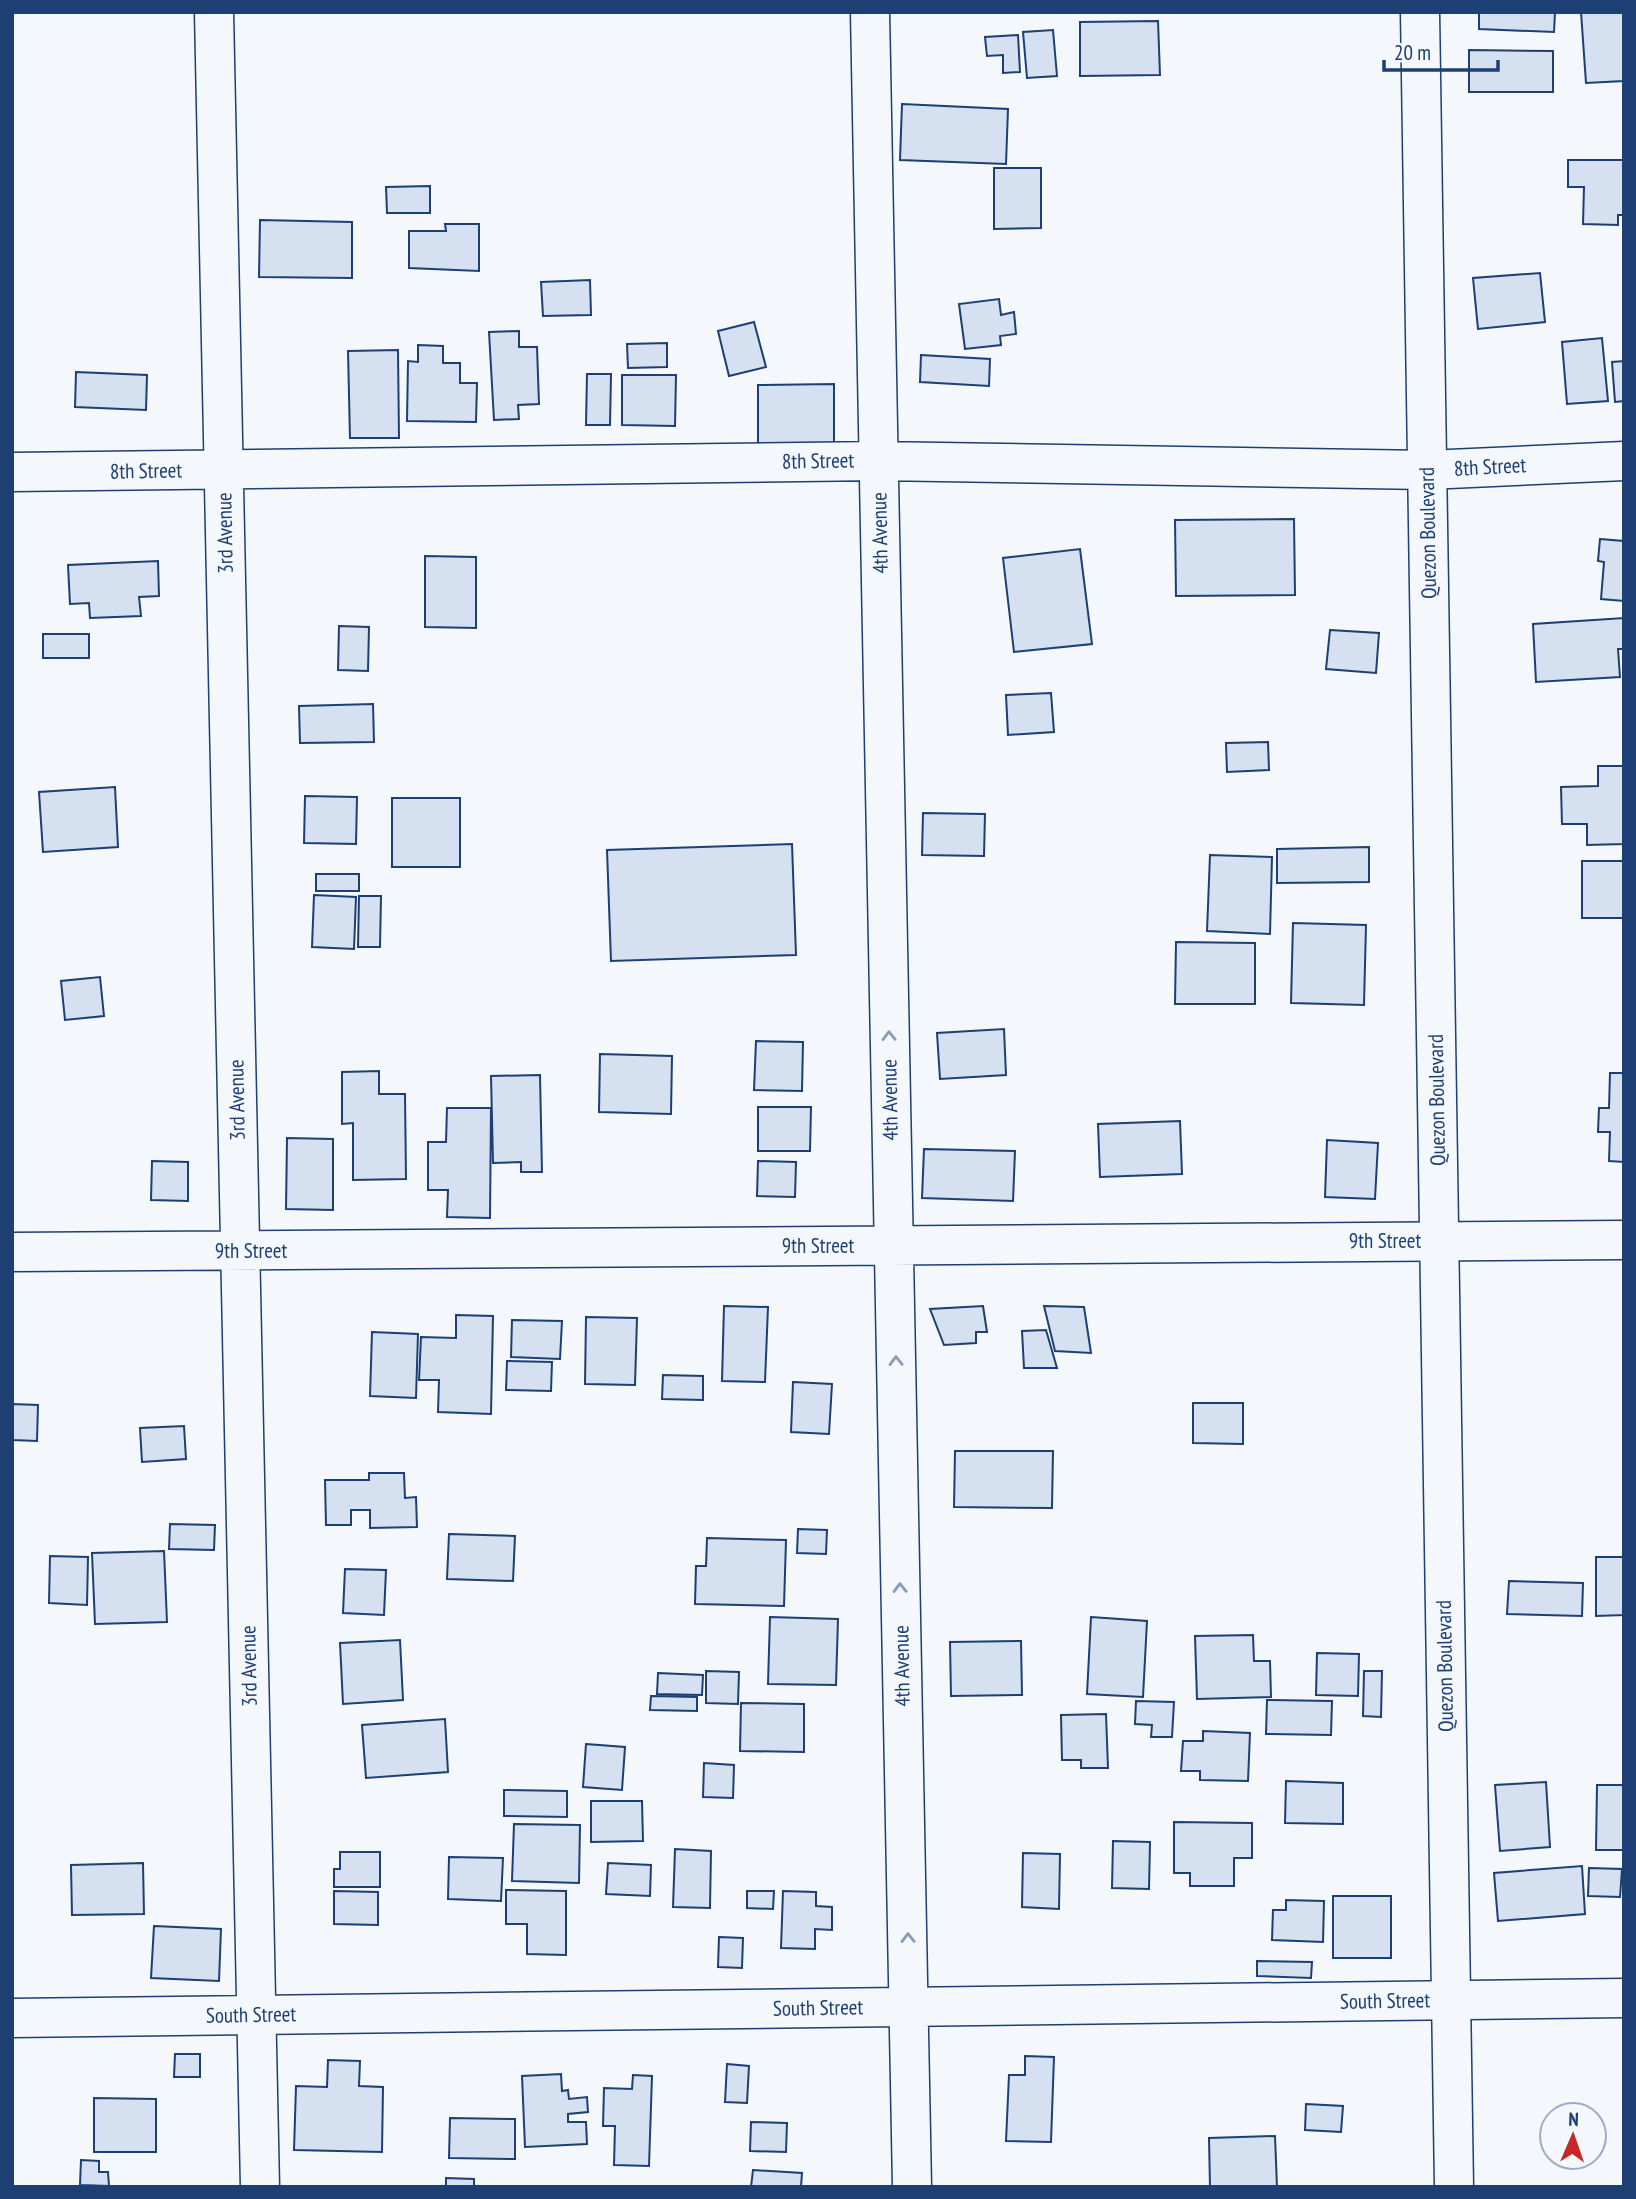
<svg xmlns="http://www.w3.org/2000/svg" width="1636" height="2199" viewBox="0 0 1636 2199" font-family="'PT Sans Narrow',sans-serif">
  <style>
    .building { fill: #d5e0f0; stroke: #1d3f73; stroke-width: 2 }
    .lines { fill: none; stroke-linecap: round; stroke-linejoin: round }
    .minor-casing { stroke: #1d3f73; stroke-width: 41 }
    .highway-casing { stroke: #1d3f73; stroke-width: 41 }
    .minor { stroke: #f4f7fb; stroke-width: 38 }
    .highway { stroke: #f4f7fb; stroke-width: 38 }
    .oneway { stroke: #889bb7 }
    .labels { text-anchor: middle; stroke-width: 5; stroke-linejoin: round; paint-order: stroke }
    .street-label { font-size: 21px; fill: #1d3f73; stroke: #f4f7fb }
  </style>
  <rect width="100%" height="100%" fill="#f4f7fb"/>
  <path class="building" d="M1479,12h76l-1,20 -75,-3z
    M1581,12h43v69l-38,2z
    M1158,21l2,54 -80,1v-54z
    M1053,30l4,46 -30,2 -4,-46z
    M1018,35l2,37 -17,1v-18l-16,1 -2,-19z
    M1469,50l84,1v41h-84z
    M902,104l106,5 -2,55 -106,-4z
    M1568,160h56v55h-6v10l-35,-1 1,-37h-16z
    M994,168h47v60l-47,1z
    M430,186v27h-43l-1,-26z
    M260,220l92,2v56l-93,-1z
    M445,224h34v47l-70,-3v-37h37z
    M1540,273l5,49 -67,7 -5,-51z
    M590,280l1,35 -48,1 -2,-34z
    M999,299l2,16 13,-3 2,22 -16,2 1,9 -36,4 -6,-45z
    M754,322l12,45 -37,9 -11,-45z
    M519,331v16h18l2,57 -21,1 1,14 -25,1 -5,-88z
    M1602,338l6,63 -41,3 -5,-62z
    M667,343v24l-39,1 -1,-24z
    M418,345l25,1v17h17v20h17l-1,39 -69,-1 1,-60 10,1z
    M398,350l1,88h-49l-2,-87z
    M921,355l69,4 -1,27 -69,-4z
    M1624,361v40l-9,1 -3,-40z
    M76,372l71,3 -1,35 -71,-3z
    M587,374h24l-1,51h-24z
    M622,375h54l-1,51 -53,-1z
    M834,384v65l-76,1v-65z
    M1294,519l1,76 -119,1 -1,-76z
    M1600,539l24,2v60l-23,-2 3,-37 -6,-1z
    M1080,549l12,95 -78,8 -11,-94z
    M425,556l51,1v71l-51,-1z
    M158,561l1,35 -20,1 2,19 -51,2 -1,-15 -19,1 -2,-39z
    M1624,618v31h-6l2,28 -84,5 -3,-58z
    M339,626l30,1 -1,44 -30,-1z
    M1330,630l49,3 -3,40 -50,-4z
    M43,634h46v24h-46z
    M1051,693l3,39 -46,3 -2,-40z
    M373,704l1,38 -74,1 -1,-37z
    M1268,742l1,28 -42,2 -1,-29z
    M1598,766h26v78l-37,1v-21h-25l-1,-37 37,-1z
    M115,787l3,60 -75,5 -4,-60z
    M305,796l52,1 -1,47 -52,-1z
    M392,798h68v69h-68z
    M923,813l62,1 -1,42 -62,-1z
    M792,844l4,111 -185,6 -4,-111z
    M1369,847v35l-92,1v-34z
    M1210,855l62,2 -2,77 -63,-3z
    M1582,861h42v57h-42z
    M316,874h43v17h-43z
    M314,895l42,2 -2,52 -42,-2z
    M359,896h22l-1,51h-22z
    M1293,923l73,2 -2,80 -73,-2z
    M1176,942l79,1v61h-80z
    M100,977l4,39 -39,4 -4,-39z
    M1004,1029l2,46 -66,4 -3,-46z
    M756,1041l47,1 -1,49 -48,-1z
    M600,1054l72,2 -1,58 -72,-2z
    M379,1071v23h26l1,85 -53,1v-57l-11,1v-52z
    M1610,1073h14v89l-15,-1 1,-29h-12l1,-24h10z
    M540,1075l2,97h-21v-10l-28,1 -2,-87z
    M758,1107h53l-1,44h-52z
    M447,1108h44l-1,110 -43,-1 1,-27h-20v-48h18z
    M1180,1121l2,53 -82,3 -2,-53z
    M287,1138l46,1v71l-47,-1z
    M1327,1140l51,3 -3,56 -50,-2z
    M924,1149l91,2 -2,50 -91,-3z
    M152,1161l36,1v39l-37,-1z
    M758,1161l38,1 -1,35 -38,-1z
    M724,1306l44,1 -3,75 -43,-1z
    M983,1306l4,26h-11v11l-32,2 -14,-36z
    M1044,1306l40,1 7,46 -36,-2z
    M456,1315l37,1 -2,98 -53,-2 1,-32h-20l2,-43 35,1z
    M586,1317l51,1 -2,67 -50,-1z
    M512,1320l50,1 -2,38 -49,-2z
    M1046,1330l11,38h-33l-2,-37z
    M372,1332l46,2 -2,64 -46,-2z
    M507,1361l45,1 -1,29 -45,-1z
    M663,1375l40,1v24l-41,-1z
    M793,1382l39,2 -3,50 -38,-2z
    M1193,1403h50v41l-50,-1z
    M12,1404l26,1 -1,36 -25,-1z
    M184,1426l2,33 -44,3 -2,-34z
    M955,1451h98l-1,57 -98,-1z
    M369,1473h35l1,25 11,-1 1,30 -47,1v-18h-19v15h-25l-1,-45h44z
    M170,1524l45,1 -1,25 -45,-1z
    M798,1529l29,1 -1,24 -29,-1z
    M449,1534l66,2 -2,45 -66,-2z
    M707,1538l79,2 -2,66 -89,-2 1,-38h10z
    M164,1551l3,71 -72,2 -3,-71z
    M50,1556l38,1 -1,48 -38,-2z
    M1596,1557h28v58l-28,1z
    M345,1569l41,1 -2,45 -41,-2z
    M1509,1581l74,2 -1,33 -75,-2z
    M770,1617l68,2 -2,66 -68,-1z
    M1091,1617l56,4 -4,76 -56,-3z
    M1253,1635l1,26h16l1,36 -74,2 -2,-63z
    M400,1640l3,60 -60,4 -3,-61z
    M1021,1641l1,54 -71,1 -1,-54z
    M1317,1653l42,1 -1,42 -42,-1z
    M706,1671l33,1 -1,32 -32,-1z
    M1364,1671h18l-1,46 -18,-1z
    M658,1673l45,2 -1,20 -45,-1z
    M651,1696l46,1v14l-47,-1z
    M1267,1700l65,1 -1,34 -65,-1z
    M1136,1701l38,1 -2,35h-21l1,-12 -17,-1z
    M741,1703l63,1v48l-64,-1z
    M1106,1714l2,54h-27v-8h-19l-1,-45z
    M445,1719l3,53 -82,6 -4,-53z
    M1203,1731l47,2 -2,48 -48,-1v-9h-19l2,-30h20z
    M586,1744l39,3 -3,43 -39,-3z
    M704,1763l30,2 -1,33 -30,-1z
    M1286,1781l57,2v41l-58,-1z
    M1546,1782l4,65 -50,4 -5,-66z
    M1597,1785h27v65h-28z
    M504,1790l63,1v26l-63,-1z
    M591,1801h51l1,40 -52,1z
    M1174,1822l78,1v35h-18v28h-44v-13h-16z
    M514,1824l66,1 -1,58 -67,-2z
    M1113,1841l37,1 -1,47 -37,-1z
    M675,1849l36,2 -1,57 -37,-1z
    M340,1852h40v35h-46v-18h6z
    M1023,1853l37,1 -1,55 -37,-2z
    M449,1857l54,1 -2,43 -53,-2z
    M143,1863l1,51 -72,1 -1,-50z
    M608,1863l43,2 -1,31 -44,-2z
    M1582,1866l3,48 -87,7 -4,-48z
    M1589,1868l33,1 -2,28 -32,-1z
    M506,1890l60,1v64l-39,-1v-30h-21z
    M334,1891l44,1v33l-44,-1z
    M747,1891h27l-1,18 -26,-1z
    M783,1891l33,1v14l16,1v23l-17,-1v20l-34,-1z
    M1333,1896h58v62h-58z
    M1286,1900l38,1 -1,41 -51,-2 1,-30h13z
    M154,1926l67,3 -2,52 -68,-3z
    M719,1937l24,1 -1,30 -24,-1z
    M1257,1961l55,1 -1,16 -54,-2z
    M175,2054h25v23h-26z
    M1025,2056l29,1 -3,85 -45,-1 3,-66h16z
    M328,2060l32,1 -1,25 24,1 -1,65 -88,-2 2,-64 31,1z
    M727,2064l22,2 -2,37 -22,-1z
    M561,2074l1,17 6,-1 1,9 18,-2 1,15 -20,2v8h18l1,22 -62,3 -3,-71z
    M633,2075l19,1 -3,90 -35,-1 1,-39h-12l1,-38 28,1z
    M94,2098l62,1v53h-62z
    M1306,2104l37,2 -2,26 -36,-2z
    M450,2118l65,1v40l-66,-1z
    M751,2122l36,1 -1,29 -36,-1z
    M1275,2136l2,51h-67l-1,-49z
    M81,2160l18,1v11h9l1,14 -29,-1z
    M753,2170l49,3 -1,14h-50z
    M446,2178l28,1v8h-28z"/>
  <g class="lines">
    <g class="minor-casing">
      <path id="minor" d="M214,12l46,2175
        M870,12l42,2175
        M12,472l866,-11 549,9 197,-9
        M12,1252l1612,-12
        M12,2018l1612,-20"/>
    </g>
    <g class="highway-casing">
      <path id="highway" d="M1420,12l34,2175"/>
    </g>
    <use href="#minor" class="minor"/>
    <use href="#highway" class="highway"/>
  </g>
  <defs><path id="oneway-chevron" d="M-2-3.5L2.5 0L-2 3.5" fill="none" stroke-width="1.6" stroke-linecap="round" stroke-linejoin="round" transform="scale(1.75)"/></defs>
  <g class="oneway">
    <use href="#oneway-chevron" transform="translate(889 1036) rotate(-91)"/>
    <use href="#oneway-chevron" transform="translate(896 1361) rotate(-91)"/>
    <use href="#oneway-chevron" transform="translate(900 1588) rotate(-91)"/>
    <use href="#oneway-chevron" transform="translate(908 1938) rotate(-91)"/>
  </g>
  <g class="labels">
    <g class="street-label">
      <text transform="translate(818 461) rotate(-1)" y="7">8th Street</text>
      <text transform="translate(1490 467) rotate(-3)" y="7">8th Street</text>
      <text transform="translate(146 471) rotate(-1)" y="7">8th Street</text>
      <text transform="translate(225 533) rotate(-91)" y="7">3rd Avenue</text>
      <text transform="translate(880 533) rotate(-91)" y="7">4th Avenue</text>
      <text transform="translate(1428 533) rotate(-91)" y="7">Quezon Boulevard</text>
      <text transform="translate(237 1100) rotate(-91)" y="7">3rd Avenue</text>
      <text transform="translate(890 1100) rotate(-91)" y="7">4th Avenue</text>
      <text transform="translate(1437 1100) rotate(-91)" y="7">Quezon Boulevard</text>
      <text x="1385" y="1248">9th Street</text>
      <text x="818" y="1253">9th Street</text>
      <text x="251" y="1258">9th Street</text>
      <text transform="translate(249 1666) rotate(-91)" y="7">3rd Avenue</text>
      <text transform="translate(902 1666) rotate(-91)" y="7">4th Avenue</text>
      <text transform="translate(1445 1666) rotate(-91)" y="7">Quezon Boulevard</text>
      <text transform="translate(1385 2001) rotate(-1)" y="7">South Street</text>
      <text transform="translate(818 2008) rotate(-1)" y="7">South Street</text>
      <text transform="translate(251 2015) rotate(-1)" y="7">South Street</text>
    </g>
  </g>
  <rect width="1636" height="2199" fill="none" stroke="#1d3f73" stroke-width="28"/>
  <g transform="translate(1573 2136) rotate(2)"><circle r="33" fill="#f4f7fb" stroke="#9eadc5" stroke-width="2"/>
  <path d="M0-5L12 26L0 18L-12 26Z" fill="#c62828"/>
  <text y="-10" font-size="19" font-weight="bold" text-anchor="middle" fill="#1d3f73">N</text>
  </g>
  <path d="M1384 60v10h114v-10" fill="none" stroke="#1d3f73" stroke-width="3.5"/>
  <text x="1394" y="60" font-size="21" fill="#1d3f73" stroke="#f4f7fb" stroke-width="5" paint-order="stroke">20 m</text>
</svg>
